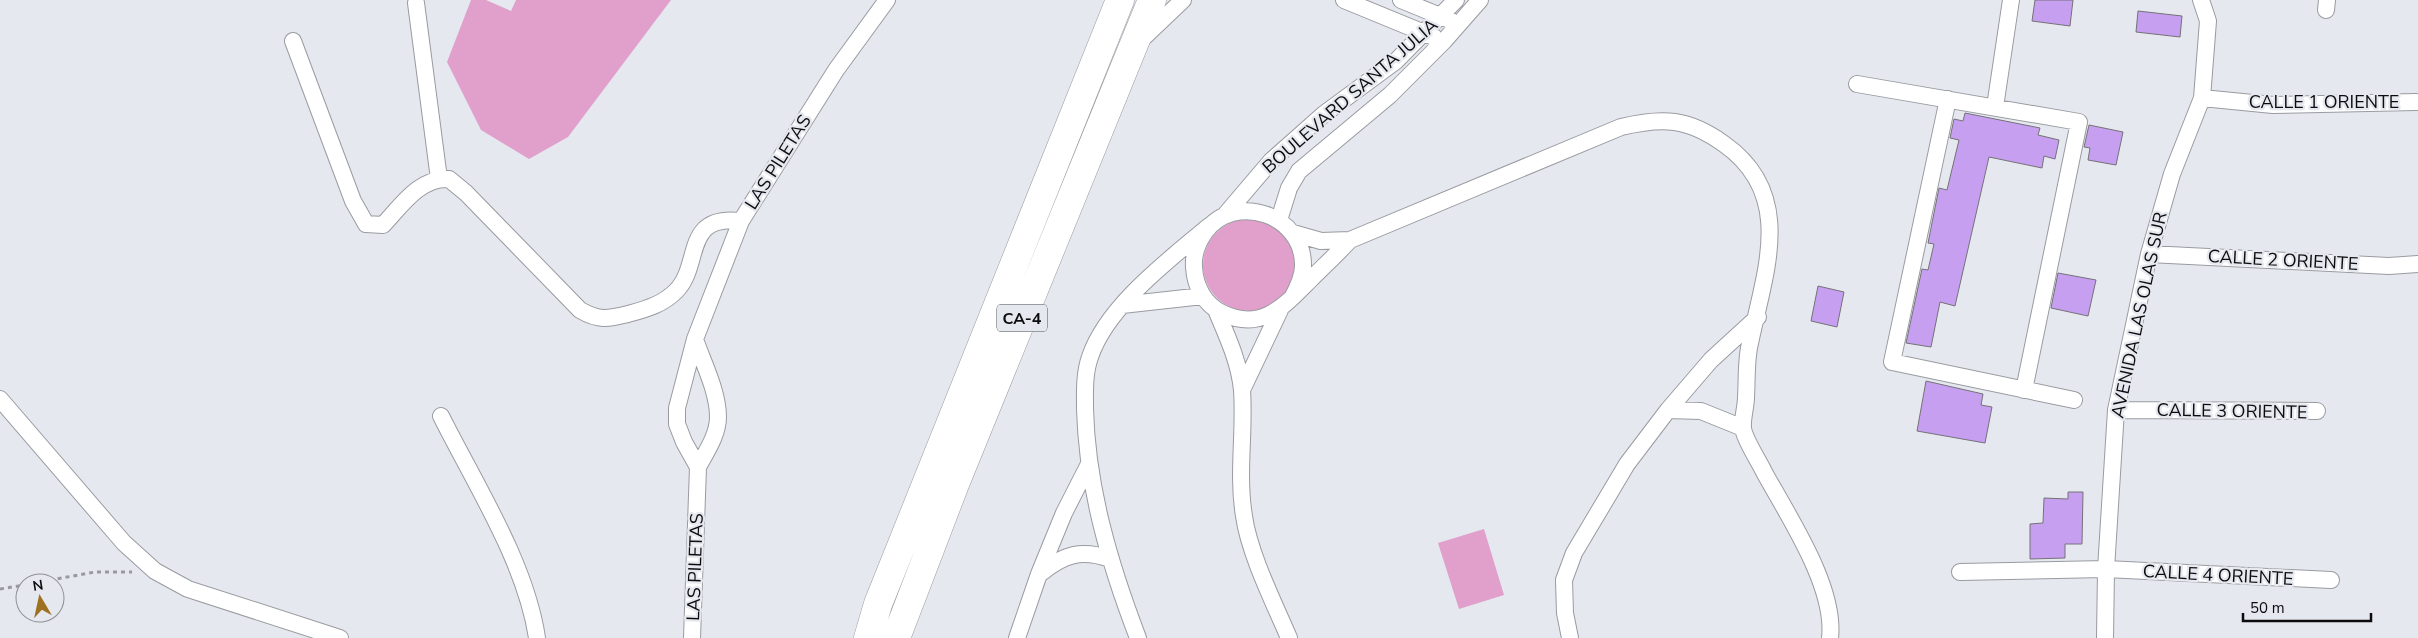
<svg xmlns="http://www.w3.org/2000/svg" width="2418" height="638" viewBox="0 0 2418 638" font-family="'Nunito Sans',sans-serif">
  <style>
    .green { fill: #e0a0cb }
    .building { fill: #c79ff0; stroke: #747278 }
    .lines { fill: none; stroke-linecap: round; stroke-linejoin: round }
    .minor-casing { stroke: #999ba1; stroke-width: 18 }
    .trunk-casing { stroke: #999ba1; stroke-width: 29 }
    .path { stroke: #999aa0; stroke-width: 3; stroke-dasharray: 4 4; stroke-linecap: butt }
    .minor { stroke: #fff; stroke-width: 16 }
    .trunk { stroke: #fff; stroke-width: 28 }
    .labels { text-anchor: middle; stroke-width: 4.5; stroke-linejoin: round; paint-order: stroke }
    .shield { fill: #e6e8ef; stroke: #4d4e52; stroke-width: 1 }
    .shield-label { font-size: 16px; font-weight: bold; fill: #0c0c0f }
    .street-label { font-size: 18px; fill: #0c0c0f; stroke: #e6e8ef }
  </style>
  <rect width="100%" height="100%" fill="#e6e8ef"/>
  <path class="green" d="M471,0h15l25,11 5,-11h155l-103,137 -39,22 -48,-29 -34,-68z
    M1203 265a46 46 0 1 1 92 0a46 46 0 1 1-92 0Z
    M1484,529l20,66 -45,14 -21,-66z"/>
  <path class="building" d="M2035,0h38l-3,26 -38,-5z
    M2138,11l44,5 -2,21 -44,-5z
    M1965,113l75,15 -2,7 21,5 -4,19 -11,-3 -2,12 -53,-11 -34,149 -15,-4 -9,45 -25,-4 16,-74 6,1 6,-26 -6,-1 11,-55 8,2 12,-50 -9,-2 4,-19 9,2z
    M2089,125l34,7 -7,33 -28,-5 2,-12 -6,-1z
    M2058,273l38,7 -8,36 -37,-8z
    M1818,286l26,6 -7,35 -26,-6z
    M1926,381l57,13 -2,11 11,2 -7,36 -68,-12z
    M2068,492h15l-1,52h-17v14l-35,1v-35l13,-1 1,-25 24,1z"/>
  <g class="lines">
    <g class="minor-casing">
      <path id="minor" d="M1344,0l90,37
        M1401,0l49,20
        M416,3l23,176
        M2326,10l1,-10
        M1141,40l42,-40
        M293,41l60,160 13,23 17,1c18,-19 37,-48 66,-46l17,14 114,117c19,11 28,9 48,4 18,-5 34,-9 48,-23 26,-26 6,-77 65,-70
        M1857,84l222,38 -55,268
        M2202,98l71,7 143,-3
        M1948,99l-56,263 182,38
        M1995,107l16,-107
        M1225,215l46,-54 53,-47 72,-53 60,-61
        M1279,220l10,-32 10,-17 91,-76 54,-54 36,-41
        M1293,233l28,8 29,-1 271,-113c42,-10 67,-9 103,17 74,52 39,132 25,204 -3,16 -2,34 -3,49 0,10 -4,22 -3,31 1,11 16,33 21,44 24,44 72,115 66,166
        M2149,254l240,12 29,-2
        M1292,298c6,-11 11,-21 11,-32 1,-51 -68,-75 -98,-34 -7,10 -12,22 -11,35 1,19 10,37 28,46 40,19 62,-7 88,-33 13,-13 27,-26 40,-40
        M1122,305l81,-9
        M1216,310c11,26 23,51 26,80 3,42 -5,84 2,126 5,37 30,87 45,122
        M695,339c8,24 23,52 23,78 0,18 -12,35 -20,50
        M1242,390l38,-80
        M0,399l124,144 31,28 33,18 152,49
        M1668,410l43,-50 47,-43
        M2116,410l201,1
        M441,416c34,68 85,147 96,222
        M1960,572l146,-3 225,11
        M1041,573c23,-19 41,-24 69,-14
        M692,638l6,-171 -14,-25 -7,-18v-16l18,-69 46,-118 95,-151 51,-70
        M1017,638l22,-64 25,-61 25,-49
        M1138,638c-28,-73 -51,-150 -53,-229 0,-17 -1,-35 5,-52 17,-51 79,-97 119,-131
        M1570,638l-5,-25 -1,-33 10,-27 53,-89 41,-54 33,1 42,17
        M2105,638l1,-69 10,-159 33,-156 23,-80 30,-76 6,-77 -7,-21"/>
    </g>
    <g class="trunk-casing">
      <path id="trunk" d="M868,638l10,-34 242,-604
        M896,638l59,-154 197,-484"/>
    </g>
    <path class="path" d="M34,583l61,-11h37
      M0,589l25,-4"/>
    <use href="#minor" class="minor"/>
    <use href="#trunk" class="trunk"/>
  </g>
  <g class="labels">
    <rect class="shield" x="997" y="304.5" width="50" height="27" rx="4"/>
    <g class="shield-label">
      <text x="1022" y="324">CA-4</text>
    </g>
    <g class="street-label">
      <text transform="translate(1350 96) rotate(-41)" y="6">BOULEVARD SANTA JULIA</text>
      <text x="2324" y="108">CALLE 1 ORIENTE</text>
      <text transform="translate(778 162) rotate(-58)" y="6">LAS PILETAS</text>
      <text transform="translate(2283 260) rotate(3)" y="6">CALLE 2 ORIENTE</text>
      <text transform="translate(2139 315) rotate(-78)" y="6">AVENIDA LAS OLAS SUR</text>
      <text transform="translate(2232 411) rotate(1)" y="6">CALLE 3 ORIENTE</text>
      <text transform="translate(695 567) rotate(-88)" y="6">LAS PILETAS</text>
      <text transform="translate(2218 575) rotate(3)" y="6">CALLE 4 ORIENTE</text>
    </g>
  </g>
  <g transform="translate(40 598) rotate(351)"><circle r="24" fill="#e6e8ef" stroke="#8f9095"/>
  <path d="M0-4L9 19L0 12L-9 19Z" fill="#9e7121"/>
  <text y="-8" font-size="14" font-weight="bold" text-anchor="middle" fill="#0c0c0f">N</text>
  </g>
  <path d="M2243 613v8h128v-8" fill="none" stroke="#0c0c0f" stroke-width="2.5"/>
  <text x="2250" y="613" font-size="15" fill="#0c0c0f" stroke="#e6e8ef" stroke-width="4" paint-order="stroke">50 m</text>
</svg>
